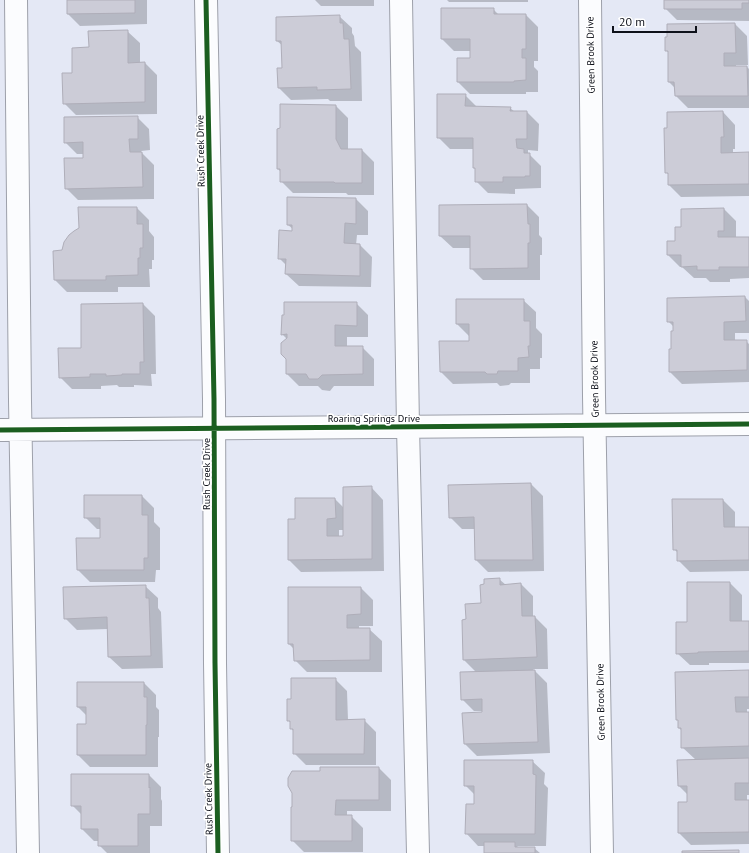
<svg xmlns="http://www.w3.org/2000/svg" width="749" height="853" viewBox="0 0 749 853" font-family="'PT Sans',sans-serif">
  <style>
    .shadow { fill: #0003; fill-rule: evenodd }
    .building { fill: #ccccd7; stroke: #afaeb9 }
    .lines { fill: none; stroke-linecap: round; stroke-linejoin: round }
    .minor-casing { stroke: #9da0aa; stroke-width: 24 }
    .minor { stroke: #fbfcfe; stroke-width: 22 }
    .cycleway-casing { stroke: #fff; stroke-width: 8 }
    .cycleway { stroke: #1b5e20; stroke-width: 5 }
    .labels { text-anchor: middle; stroke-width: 3.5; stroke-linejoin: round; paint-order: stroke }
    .street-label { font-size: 10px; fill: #0e111a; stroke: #fff }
  </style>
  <rect width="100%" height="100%" fill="#e4e8f5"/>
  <path class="shadow" d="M68,0h79v24l-67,2 -12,-12z
    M315,0h59v6h-53z
    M447,0h81v2h-79z
    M665,0h84v21l-72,-1 -12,-12z
    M494,10l5,5h27l12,12v34h-4v6l4,4v21h-12v2h-56l-12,-12 13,-23v-8h-17l-12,-12z
    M339,16l13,12v5l2,3 1,10 6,6 1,49h-32l-2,-2 -37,1 -12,-12 4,-19v-23l-6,-5z
    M735,24l12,12 1,29h-12v2h11l2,2v39h-61l-12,-12 -1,-8 -6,-6v-29l-3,-3 2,-25z
    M127,31l13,12v20h5l12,12v39l-81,1 -12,-12 10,-29 16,-26z
    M465,95l12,12 33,1 5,4h12l12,12 -1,27 -10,-1v4h1l12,12v22l-26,1v5l-27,-1 -12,-12v-11l-2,-2v-19h-24l-12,-12z
    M336,106l12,12v32h14l12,12v33h-26l-2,-2h-53l-12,-12v-9l-3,-3z
    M723,112l12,13v24h-2v5l16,-1v43l-68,1 -12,-12v-10l-3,-3z
    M137,117l12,12 1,21 -9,1v1l13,13v34l-76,1 -12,-12 18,-29v-5h-7l-12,-12z
    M356,199l12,12v24h-11l-1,10h4l12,12 -1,30 -72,-1 -13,-12 1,-8 -8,-8 14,-26v-3l-5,-4z
    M527,205l12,12v18l3,3v17h-2v25h-57l-12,-12v-20h-18l-13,-12z
    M137,208l12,12v11l5,6v23h-2v9h-3l1,18h-32v5h-51l-12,-12 -1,-28 8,-1z
    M724,209l12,12v17h13v40l-19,1v3h-20l-4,-4h-12l-12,-11h-2l-12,-12 8,-13 6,-14v-18z
    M745,297l4,4v32h-14v8h11l3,3v38l-67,2 -12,-12 4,-45 -6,-6z
    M523,300l13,12v16l6,6v24h-2v11h-10v14h-19l-2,2 -9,1 -3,-3 -44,1 -12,-12 29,-30v-6h-1l-12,-12z
    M356,303l12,12v22h-21v10h15l12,12v27h-40l-4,5 -8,-1 -4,-4h-19l-12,-12v-35l-5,-5z
    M143,304l12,12 1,58h-5l1,12 -18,-1v2h-15l-2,-2 -16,1v3h-29l-12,-12 22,-28z
    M531,484l12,12 1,75 -56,1 -12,-12v-31h-14l-12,-12z
    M371,487l12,13 1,71 -83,1 -12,-12 46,-61 9,9zM339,530h5v7h-5z
    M85,496h57l12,12v14l6,6v42h-4l-1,12h-65l-12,-12 23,-31v-10h-4l-12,-12z
    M723,500l12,12v16h14v43l-59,1 -12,-12v-7l-4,-4z
    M499,579l7,6 15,-1 12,12v21h2l12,12 1,40h-15l14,14 3,70 -73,3 -12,-12 -2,-30 20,-1v-2h-9l-12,-12 15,-26 -13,-13 3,-40 15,-16z
    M730,583l12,12v27h7v41h-40v2h-19l-13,-12 11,-30z
    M145,586l13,12v10l3,4 2,56 -41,1 -13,-12 -1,-28 -31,1 -12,-12z
    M361,588l12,12v26h-14v3h10l13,12v31h-75l-12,-12 -1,-11 -5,-5z
    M749,671v38h-2v4h2v82h-2v6h2v43l-58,1 -12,-12 9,-30v-8l-9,-9 17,-26 -14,-13v-16l-3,-3v-7l-2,-2z
    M335,679l12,12 1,29h16l12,12v33h-70l-12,-12v-21l-3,-4v-5l-3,-3z
    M144,683l12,12v12l3,3v27h-1v30h-68l-12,-12 9,-30v-9l-9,-9z
    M532,761l13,12 -1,11 4,4 -2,58h-29l2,2h15l6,5h-55v-7h-7l-12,-13 9,-28v-10l-10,-10z
    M379,768l12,12v31h-44v5h4l12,12v24h-59l-12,-12 29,-68z
    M149,775l12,12v12l1,2v25h-12v27h-43l-8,-8v-4h-5l-12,-12v-14l-10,-10z"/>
  <path class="building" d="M67,0h68v13l-68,1z
    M664,0h85v3h-7v6h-78z
    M441,8h53v6h32v35h-4v9h4v22l-12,1v1h-57v-24h13v-19h-29z
    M340,15v8h3l1,16h5l2,50 -34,1v-3l-39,1 -1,-20h5l-1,-27h-5v-24z
    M734,23h1l1,30h-12v13h23l1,30h-73l-1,-14h-6v-31h-3v-14h2v-13z
    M128,30v33l17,-1v40l-82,2 -1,-31h10v-25l17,-1 -1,-16z
    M437,94h29l-1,12 46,1 -1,4h17v28h-11l1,9 7,1v4h6v23h-5v1h-22v5h-28v-14h-2v-30h-36z
    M280,104l56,1v34l5,10h21v34h-27l-1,-1h-54v-13h-3v-40l3,-1z
    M723,111l1,26h-3v16l28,-1v32l-81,1v-12h-3l-1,-45h3v-16z
    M138,116v23h-9l1,13h12l1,35 -78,2 -1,-31h19v-16l-19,1v-26z
    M287,197l69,1v26l-11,-1 -1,20 16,1v32l-75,-2 1,-15h-8l1,-29 13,1v-6h-5z
    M527,204l1,20h2v19h-2v25l-58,1v-33h-31v-31z
    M78,207h59v17h6v24h-3v10h-2v17l-32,1v4h-52l-1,-29 9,-1 2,-8 5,-7 5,-4 5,-3z
    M724,208v23h-6v6h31v30h-30v3h-22v-4l-16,1v-12h-14v-14h8v-14h6v-18z
    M745,296l1,25 -22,1v18h23v30l-78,2v-23h2v-18h2v-9h-6v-24z
    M456,299h68v22h6v25h-2l1,11 -11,1v13h-20l-1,3h-10l-2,-2h-45l-1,-31h30v-17h-13z
    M284,302h73v24l-22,-1v21h28v28l-41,1 -4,4h-9l-3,-5h-20v-15l-5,-5v-11l6,-5v-4l-6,1 1,-20h2z
    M143,303l1,59h-4v12h-18v1l-16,1v-2h-16v3l-31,1 -1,-30h23v-44z
    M531,483l2,77h-58l-1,-43 -25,1 -1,-33z
    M372,486v73l-84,1v-41h7v-21h40l1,20 -9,1v17h16v-49z
    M84,495h58v20h6v43h-4v12h-67l-1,-32h24v-20h-16z
    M672,499h51l1,28h25v33l-72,1v-11h-4z
    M500,578v7l21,-2 1,33h13l2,41 -74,3 -1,-40 4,-1 -1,-15 16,-1 -1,-18 4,-1v-5z
    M687,582h43v39h19v30l-51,1v1l-22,1v-32h11z
    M146,585v13h3l2,58 -43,1 -1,-40 -43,2 -1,-32z
    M288,587h73v27l-14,1v13h23v32l-76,1 -1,-17h-5z
    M535,670l3,72 -74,2 -2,-31 20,-1v-13l-21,1 -1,-28z
    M749,670v27h-14l1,15h13v34l-68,2v-20h-3v-8h-2l-1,-48z
    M291,678h45v42l29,-1 -1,35h-71v-25h-3v-8h-3v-22h4z
    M77,682h67v15h3v28h-1v30h-69v-31h9v-17h-9z
    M749,758v25h-14v17h14v32l-71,1v-31h9v-16h-9l-1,-26z
    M464,760h69v14l3,1 -1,59h-70l1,-30h8v-18h-10z
    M320,767h59v33h-43l-1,15h17v26h-61v-34h1v-14l-4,-7v-8l4,-7h28z
    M71,774h78v14l1,-1v27h-12v32h-40v-17h-17v-23h-10z
    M484,842h31v5h20v6h-51z
    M739,850v3h-57v-2z"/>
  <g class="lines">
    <g class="minor-casing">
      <path id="minor" d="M16,0l4,401 8,452
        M206,0l8,399 1,264 3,190
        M401,0l7,427 10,426
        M590,0l4,396 8,457
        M0,430l749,-6"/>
    </g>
    <use href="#minor" class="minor"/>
    <g class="cycleway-casing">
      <path id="cycleway" d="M206,0l8,399 1,264 3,190
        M0,430l749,-6"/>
    </g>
    <use href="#cycleway" class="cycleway"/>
  </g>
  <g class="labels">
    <g class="street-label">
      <text transform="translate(590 55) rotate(-91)" y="4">Green Brook Drive</text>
      <text transform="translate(200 151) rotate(-91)" y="4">Rush Creek Drive</text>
      <text transform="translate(594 379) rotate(-91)" y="4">Green Brook Drive</text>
      <text x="374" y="422">Roaring Springs Drive</text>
      <text transform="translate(206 474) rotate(-90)" y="4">Rush Creek Drive</text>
      <text transform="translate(600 702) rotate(-91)" y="4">Green Brook Drive</text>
      <text transform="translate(208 799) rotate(-91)" y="4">Rush Creek Drive</text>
    </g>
  </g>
  <path d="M613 26v6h83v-6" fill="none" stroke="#0e111a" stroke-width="2"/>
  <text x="619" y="26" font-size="12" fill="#0e111a" stroke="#ffffff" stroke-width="3" paint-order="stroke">20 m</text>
</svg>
